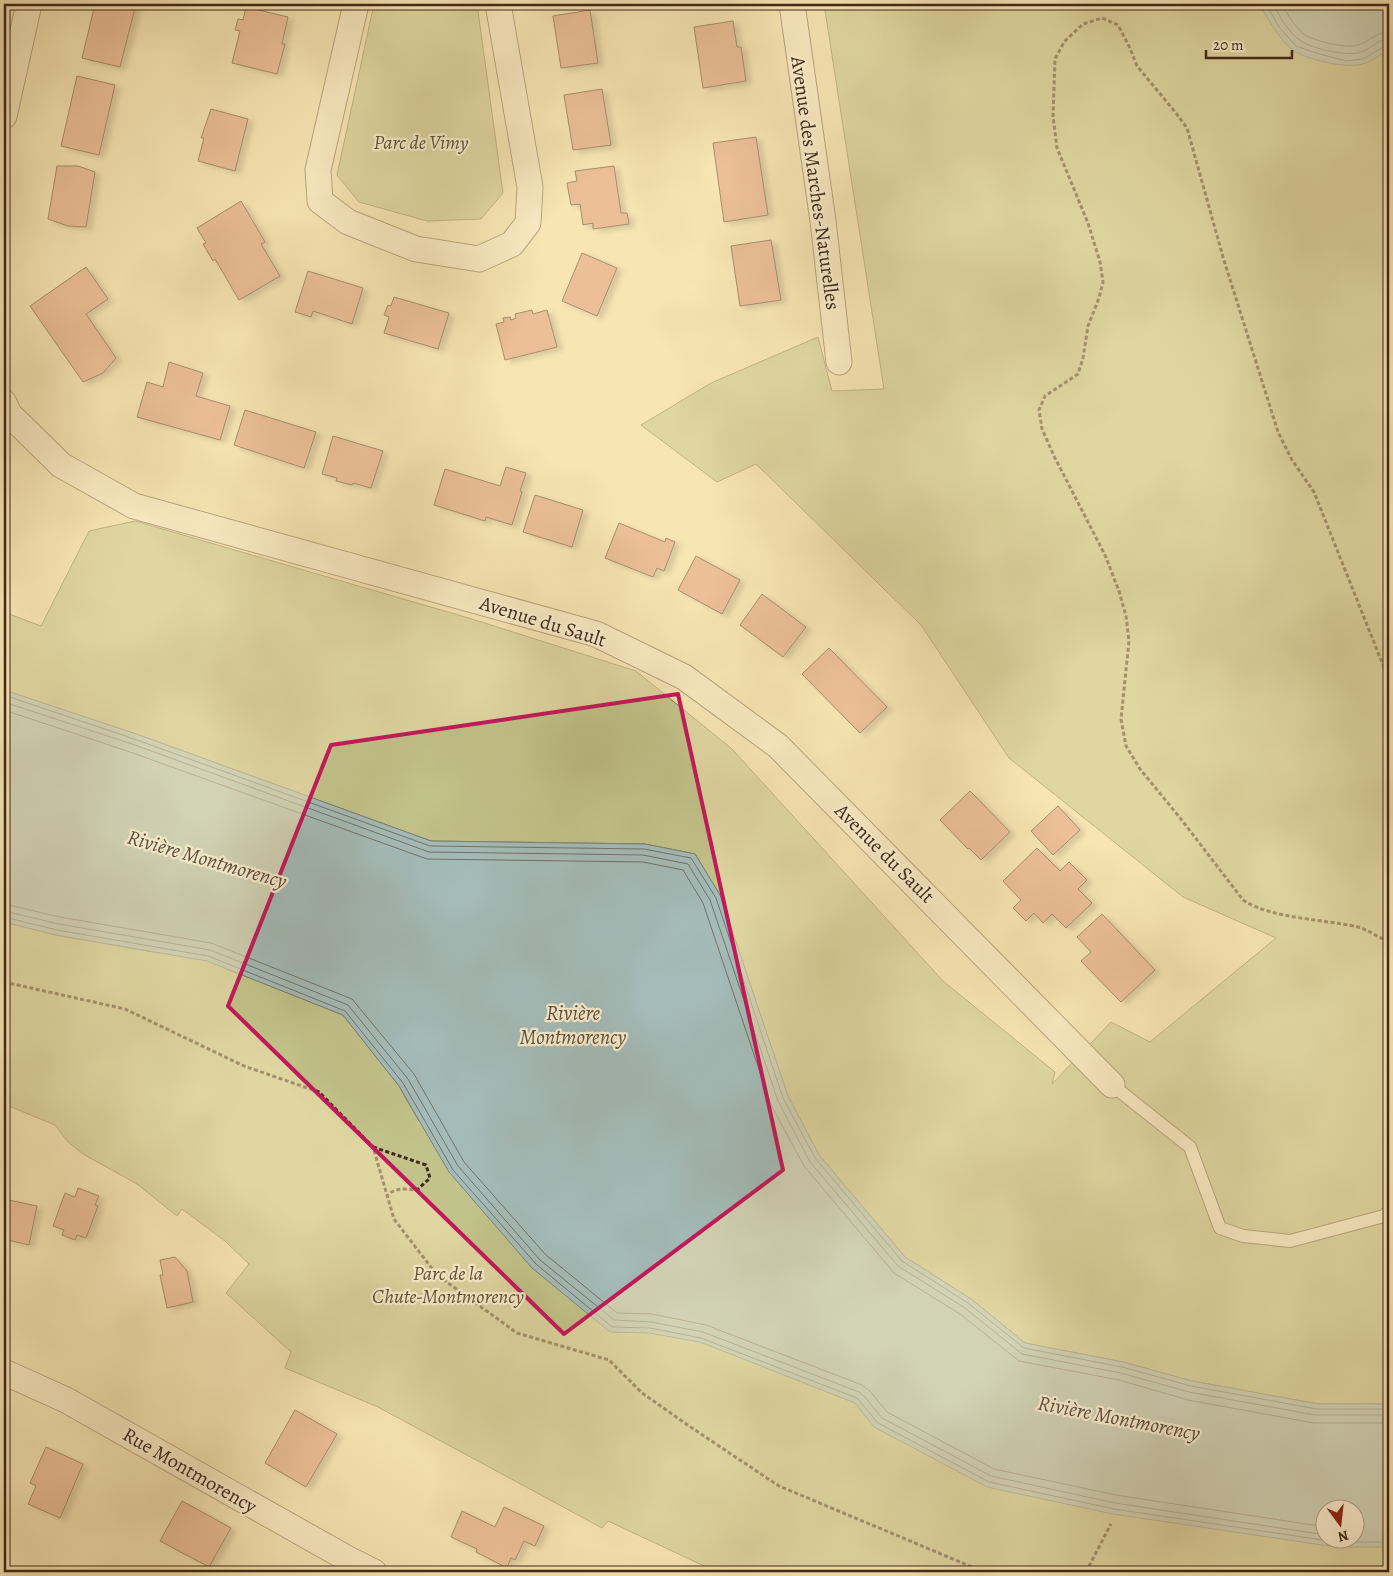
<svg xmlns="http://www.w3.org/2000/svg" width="1393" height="1576" viewBox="0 0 1393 1576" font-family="Alegreya,serif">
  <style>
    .green { fill: #c2c38a; stroke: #827652; fill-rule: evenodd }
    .water { fill: #a4bcb9; stroke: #7c8179; fill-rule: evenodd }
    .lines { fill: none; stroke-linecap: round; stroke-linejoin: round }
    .shore { stroke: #727269; stroke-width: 1 }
    .building { fill: #dd9174; stroke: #412919; filter: url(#shadow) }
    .lane-casing { stroke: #6e5840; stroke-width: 14 }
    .street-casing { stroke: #6e5840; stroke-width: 27 }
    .path { stroke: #412919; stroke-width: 3; stroke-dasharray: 4 2.5; stroke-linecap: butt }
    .lane { stroke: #faeece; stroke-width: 12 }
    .street { stroke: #faeece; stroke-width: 25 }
    .marked { fill: none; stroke: #c2185b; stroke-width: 4; stroke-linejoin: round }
    .labels { text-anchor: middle; stroke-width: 4.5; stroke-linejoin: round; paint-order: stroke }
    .park-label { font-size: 20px; font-style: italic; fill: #615035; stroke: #faeece }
    .street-label { font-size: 20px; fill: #412919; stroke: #faeece }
    .water-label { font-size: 21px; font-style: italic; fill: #5a4e41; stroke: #faeece }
  </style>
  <defs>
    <filter id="shadow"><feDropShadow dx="5.5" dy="3" stdDeviation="2.5" flood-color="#0004"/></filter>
  </defs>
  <rect width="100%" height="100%" fill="#f7e5b4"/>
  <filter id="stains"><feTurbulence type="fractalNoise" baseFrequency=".004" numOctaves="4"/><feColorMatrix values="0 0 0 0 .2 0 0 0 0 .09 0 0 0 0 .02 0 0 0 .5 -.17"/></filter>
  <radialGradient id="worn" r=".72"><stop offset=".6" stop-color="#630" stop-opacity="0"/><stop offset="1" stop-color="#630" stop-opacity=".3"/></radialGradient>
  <path class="green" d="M374,4h103l26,189 -22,26 -54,2 -68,-19 -22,-27z
    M824,4h565v1400h-71l-126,-23 -69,-19 -98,-19 -54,-44 -66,-42 -86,-102 -31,-59 -68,-201 -25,-41 -50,-10 -214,-3 -292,-106 -135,-45v-78l37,14 48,-95 46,-10 337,98 164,52 96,78 211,232 112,91 -3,12 59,-62 39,20 126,-104 -93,-41 -174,-139 -88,-133 -165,-161 -39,18 -76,-57 70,-42 107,-46 14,54 52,-2z
    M4,922l52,13 103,18 11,-3 33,6 24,13 116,46 56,71 20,35 358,242 18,16 49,19 545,95v79h-672l-109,-51 -6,7 -224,-121 -93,-39 6,-16 -65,-59 23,-29 -24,-23 -43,-32 -5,7 -40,-32 -54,-30 -15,-12 -13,-17 -51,-21zM1326,1508h30v30h-30z"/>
  <path class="water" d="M1260,4h129v45c-7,5 -15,11 -23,14 -17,7 -57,-3 -72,-12 -12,-8 -28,-34 -34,-47z
    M4,690l135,45 292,106 214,3 50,10 25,41 68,201 31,59 86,102 66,42 54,44 98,19 69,19 126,23h71v143h-53l-223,-33 -126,-27 -113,-60 -19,-24 -155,-61 -51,-9 -39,-1 -78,-64 -83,-96 -50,-86 -56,-71 -136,-54 -151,-26 -52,-13zM1326,1508h30v30h-30z"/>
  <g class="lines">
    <path class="shore" d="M1266,4l13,23 17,19 20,7 30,8 17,-2 22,-13 4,-1
      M1273,4c7,12 15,29 28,37 12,8 47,16 60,11 10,-3 17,-13 28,-13
      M1281,4c7,10 14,24 24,31 10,6 41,14 53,10 11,-3 19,-13 31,-14
      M4,695l133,45 293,106 214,3 47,9 25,40 67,200 32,60 87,103 66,42 56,45 98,19 69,19 126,23h72
      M4,702l131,43 294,107 214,3 45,9 22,36 68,201 32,61 88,104 67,42 57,46 99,19 68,19 126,23h74
      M4,710l129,43 294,106 216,3 40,8 20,33 68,202 33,61 90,107 66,41 59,47 100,19 69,20 126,23h75
      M4,904l56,13 151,26 141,56 62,75 50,88 81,92 72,59 35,1 54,11 156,60 8,6 17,21 107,57 122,26 210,32
      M4,911l55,13 151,26 138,55 60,74 50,87 82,94 74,60 37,2 52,10 156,60 5,4 18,22 109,58 124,27 211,32
      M4,917l53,13 151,26 137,55 58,72 50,87 83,94 76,63 38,1 51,10 156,60 21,25 111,59 125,27 222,33h53"/>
  </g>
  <path class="building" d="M95,4h41l-16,63 -38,-9z
    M246,7l42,10 -6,27h3l-8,30 -45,-11 8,-32 -5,-1 3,-11 5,1z
    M590,10l8,53 -37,5 -8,-52z
    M733,21l4,26h4l5,34 -43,7 -9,-61z
    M77,76l38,9 -16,70 -38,-9z
    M602,89l9,56 -38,5 -9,-55z
    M211,109l37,10 -13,52 -37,-10 6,-23h-3z
    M756,137l12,78 -44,7 -11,-79z
    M57,166h21l17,6 -9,55 -18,-1 -20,-7z
    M614,166l7,47h6l2,11 -36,5v-6l-10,2 -3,-21 -9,1 -4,-22 10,-2 -2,-10z
    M241,201l24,41 -4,2 19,32 -41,24 -24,-41 -2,2 -10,-17 3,-1 -9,-15z
    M771,240l10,60 -41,6 -9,-60z
    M582,253l35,15 -20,48 -35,-15z
    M86,267l22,32 -22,15 30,44 -13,15 -20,9 -53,-76z
    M308,271l55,17 -11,36 -39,-13 -2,6 -16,-5z
    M394,297l55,16 -11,36 -54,-16 5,-16 -5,-2 4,-10 3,1z
    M532,310l1,4 14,-4 10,37 -52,13 -9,-36 8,-2 -1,-4 7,-1 1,3 5,-2 -1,-4z
    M169,362l34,11 -7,23 34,10 -10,34 -83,-23 10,-35 16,5z
    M245,410l71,22 -12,36 -70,-23z
    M333,436l50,15 -12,37 -18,-5 -1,2 -16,-4 1,-3 -15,-4z
    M506,467l20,6 -6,18 2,1 -10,33 -26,-8 -1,4 -51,-16 11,-36 55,17z
    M535,495l48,15 -11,37 -49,-15z
    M619,523l46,19 1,-4 9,4 -11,29 -7,-3 -4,9 -48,-19z
    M696,556l44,24 -18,34 -44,-24z
    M762,594l44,33 -23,30 -43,-32z
    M829,648l58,59 -27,26 -58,-59z
    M970,791l40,41 -29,28 -12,-12 -1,1 -28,-29z
    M1058,806l22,24 -27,25 -22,-24z
    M1037,848l23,23 9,-9 18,18 -9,9 14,14 -26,25 -14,-14 -9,9 -9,-10 -8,8 -13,-13 8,-8 -18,-19z
    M1102,914l53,56 -34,32 -40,-41 10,-9 -14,-15z
    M78,1188l21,8 -4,9 3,1 -12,32 -9,-3 -2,5 -13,-5 2,-5 -11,-4 12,-33 10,4z
    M4,1199l33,7 -8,39 -25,-6z
    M175,1257l12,14 6,31 -26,6 -7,-33h3l-3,-15z
    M295,1410l42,24 -31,53 -41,-24z
    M46,1447l37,17 -23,54 -32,-14 8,-18 -6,-3z
    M182,1501l49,27 -22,39 -49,-26z
    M504,1507l40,19 -9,20 -11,-5 -9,19 -4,-2 -4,10 -31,-16 1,-3 -26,-12 11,-26 33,16z"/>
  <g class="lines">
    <g class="lane-casing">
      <path id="lane" d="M1112,1085l78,62 30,81 23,8 47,5 94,-25 5,-5"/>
    </g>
    <g class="street-casing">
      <path id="street" d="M356,4l-38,166 2,31 28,21 68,27 63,10 33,-15 16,-21 2,-36 -32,-183
        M792,4l31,217 16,141
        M4,116l25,-112
        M4,403l5,11 52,51 73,41 462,128 88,43 94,69 334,339
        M4,1372l62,28 282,159 26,13"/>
    </g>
    <path class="path" d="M1389,680l-75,-188 -22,-32 -14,-28 -55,-175 -36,-129 -11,-15 -39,-47 -8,-20 -11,-21 -16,-7 -19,6 -19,18 -9,17 -2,57 4,32 31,75 12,39 3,20 -4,16 -11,28 -5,32 -5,16 -33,22 -6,14 3,19 13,29 50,97 14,36 7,25 3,25 -8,78 5,27 14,23 41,50 62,81c29,19 80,19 115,27 11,3 20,11 31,14
      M4,982l121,27 119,57 75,26 54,55 21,72 43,56 80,58 92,27 33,33 50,35 87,58 205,86
      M373,1147l53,18 4,13 -13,12c-11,-1 -22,-3 -30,6
      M1086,1572l25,-48"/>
    <use href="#lane" class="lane"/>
    <use href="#street" class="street"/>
  </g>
  <path d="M0 0H1393V1576H0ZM678,694l105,476 -219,164 -336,-328 103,-261z" fill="#f7e5b4" fill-opacity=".55" fill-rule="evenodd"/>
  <path class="marked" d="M678,694l105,476 -219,164 -336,-328 103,-261z"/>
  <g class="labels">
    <g class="park-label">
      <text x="421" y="149">Parc de Vimy</text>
      <text x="448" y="1280">Parc de la<tspan x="448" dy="23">Chute-Montmorency</tspan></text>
    </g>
    <g class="street-label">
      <text transform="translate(816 183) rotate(82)" y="7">Avenue des Marches-Naturelles</text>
      <text transform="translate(543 621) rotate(17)" y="7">Avenue du Sault</text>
      <text transform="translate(885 853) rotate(45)" y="7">Avenue du Sault</text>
      <text transform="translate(190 1470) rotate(30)" y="7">Rue Montmorency</text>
    </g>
    <g class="water-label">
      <text transform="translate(207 859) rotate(16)" y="7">Rivière Montmorency</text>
      <text x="573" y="1020">Rivière<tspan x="573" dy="24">Montmorency</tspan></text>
      <text transform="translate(1119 1418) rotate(11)" y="7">Rivière Montmorency</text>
    </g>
  </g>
  <rect width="1393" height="1576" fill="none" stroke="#f7e5b4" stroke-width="20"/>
  <rect x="5" y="5" width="1383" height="1566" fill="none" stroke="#412919" stroke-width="2.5"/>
  <rect x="10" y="10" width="1373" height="1556" fill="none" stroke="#412919"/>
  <g transform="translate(1340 1524) rotate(165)"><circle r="24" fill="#faeece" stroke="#b09f86"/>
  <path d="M0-4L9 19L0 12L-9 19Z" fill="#8f2418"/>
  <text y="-8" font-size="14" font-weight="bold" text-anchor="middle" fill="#412919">N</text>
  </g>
  <path d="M1206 50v8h86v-8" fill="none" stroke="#412919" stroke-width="2.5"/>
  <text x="1213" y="50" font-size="15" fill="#412919" stroke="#faeece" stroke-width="4" paint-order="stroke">20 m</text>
  <rect width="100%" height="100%" filter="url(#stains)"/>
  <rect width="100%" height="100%" fill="url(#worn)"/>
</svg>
